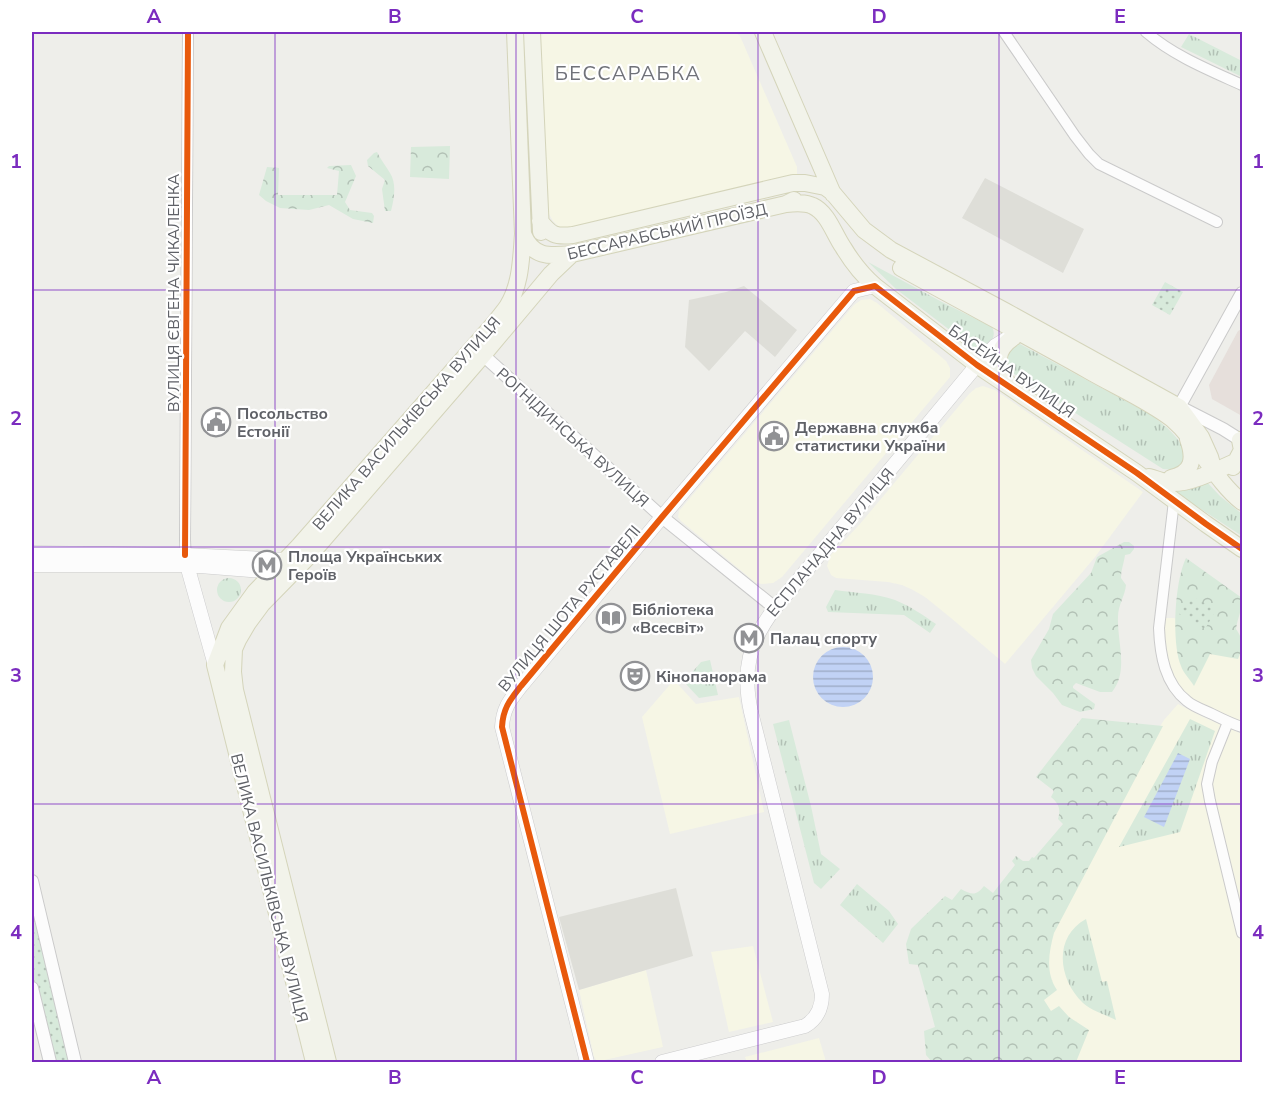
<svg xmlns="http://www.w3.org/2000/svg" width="1274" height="1094" viewBox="0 0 1274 1094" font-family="'Nunito Sans',sans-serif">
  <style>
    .commercial { fill: #f6f6e5 }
    .education { fill: #deded8 }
    .medical { fill: #e6dfdb }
    .grass { fill: url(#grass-tufts) }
    .forest { fill: url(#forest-crowns) }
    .park { fill: url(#park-dots) }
    .water { fill: url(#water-rules) }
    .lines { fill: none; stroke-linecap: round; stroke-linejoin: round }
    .minor-casing { stroke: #cacaca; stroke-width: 12 }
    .tertiary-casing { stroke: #cacaca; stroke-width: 14 }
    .secondary-casing { stroke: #cbcbcc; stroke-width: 15 }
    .primary-casing { stroke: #d4d4ba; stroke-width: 18 }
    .minor { stroke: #fcfcfc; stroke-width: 10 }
    .tertiary { stroke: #fcfcfc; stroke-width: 12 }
    .secondary { stroke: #fcfcfc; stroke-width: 14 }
    .primary { stroke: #f2f3ea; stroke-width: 16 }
    .cycleway-casing { stroke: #fff; stroke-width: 10 }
    .cycleway { stroke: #e8590c; stroke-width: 6 }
    .grid { fill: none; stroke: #7b2cbf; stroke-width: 1.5; stroke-opacity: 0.55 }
    .labels { text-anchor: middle; stroke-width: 4.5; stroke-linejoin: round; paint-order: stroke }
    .street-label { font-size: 16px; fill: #5f6167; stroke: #fff }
    .poi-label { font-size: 16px; font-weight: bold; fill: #5f6167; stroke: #fff; text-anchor: start }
    .quarter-label { font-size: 20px; letter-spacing: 1.5px; fill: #707279; stroke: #fff }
    .neatline { fill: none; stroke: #7b2cbf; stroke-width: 2 }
    .grid-label { font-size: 20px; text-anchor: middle; font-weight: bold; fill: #7b2cbf }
  </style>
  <defs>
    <pattern id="grass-tufts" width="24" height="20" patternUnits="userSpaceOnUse" patternTransform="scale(1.5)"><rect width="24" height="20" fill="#d8eadb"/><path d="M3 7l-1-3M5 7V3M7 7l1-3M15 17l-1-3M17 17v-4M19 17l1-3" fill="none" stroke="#b2c1b5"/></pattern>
    <pattern id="forest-crowns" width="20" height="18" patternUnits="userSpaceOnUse" patternTransform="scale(1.5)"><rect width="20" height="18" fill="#d8eadb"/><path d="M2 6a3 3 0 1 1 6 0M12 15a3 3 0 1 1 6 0" fill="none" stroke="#b2c1b5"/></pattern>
    <pattern id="park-dots" width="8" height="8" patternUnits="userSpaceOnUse" patternTransform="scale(1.5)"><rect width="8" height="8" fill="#d8eadb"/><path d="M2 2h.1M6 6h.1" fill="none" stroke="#b2c1b5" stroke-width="1.8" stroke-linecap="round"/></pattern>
    <pattern id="water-rules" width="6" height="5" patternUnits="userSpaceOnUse" patternTransform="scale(1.5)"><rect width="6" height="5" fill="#c1d2f5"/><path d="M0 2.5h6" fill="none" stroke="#a0aeca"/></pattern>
  </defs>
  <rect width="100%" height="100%" fill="#eeeeea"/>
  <path class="commercial" d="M545,32h190l5,4 57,131v8l-232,55 -7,-4 -5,-5 -7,-12 -6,-172z
    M870,299l7,4 69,58 4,7v9l-168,200 -9,6 -11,1 -6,-1 -75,-62 -3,-4 1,-6 175,-206 7,-5z
    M983,386l12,4 148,102 -48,65 -90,107 -54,-46 -26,-21 -12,-7 -11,-5 -14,-3 -52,-4 -5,-3 -4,-9 3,-10 29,-31 110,-131 7,-6z
    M1165,618h9l50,22 18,6v78l-37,-16 -20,-14 -12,-17 -8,-29z
    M674,680l22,24 43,-7 25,115 -94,22 -28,-117z
    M1178,704l25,13 39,17v328h-192l-25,-122 139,-220z
    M753,946l20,76 -44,10 -18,-80z
    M646,970l17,77 -63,14 -4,-1 -2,-3 -15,-67z
    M819,1038l7,24h-79l-2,-5z"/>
  <path class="education" d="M985,178l99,51 -21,44 -101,-55z
    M744,286l53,44 -22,27 -30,-26 -36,40 -24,-24 4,-47 37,-8z
    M676,888l17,68 -114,34 -20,-73z"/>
  <path class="medical" d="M1242,329v87l-30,-17 -3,-14 29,-54z"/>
  <path class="grass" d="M1189,34l53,27v16l-61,-30z
    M868,262l74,40 50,25c7,14 -8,22 -20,20l-76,-58z
    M1018,343l130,70c12,8 48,35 33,51 -5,6 -11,6 -18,5l-158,-101 -4,-13z
    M1205,480l15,16 22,18v22l-67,-44z
    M217 590a12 12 0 1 1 24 0a12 12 0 1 1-24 0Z
    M835,590c19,3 41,3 60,10 15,6 28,15 41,24l-6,9 -26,-18 -76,-3 -2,-5z
    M710,660l8,35 -19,3 -15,-16 17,-20z
    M1190,719l25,12 -35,101 -61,15z
    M789,720l22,86 10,48 19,15 -19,20 -7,-6 -41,-159z
    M857,884l32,27 9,13 -15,19 -43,-38z
    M1086,919l16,63 5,-1 9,39c-10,-5 -24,-9 -33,-17 -25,-24 -30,-66 3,-84z"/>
  <path class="forest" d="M450,146l-1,33 -39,-2 1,-30z
    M377,152c4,8 9,14 13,21 7,11 4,26 1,38h-6l-3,-22 3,-9 -17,-14 -1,-6 7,-7z
    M351,165l5,11 -11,26 5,8 22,3 2,3 -1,7 -20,-4 -24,-14 -20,5 -29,-2 -14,-7 -7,-6 8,-28 12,1 -1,27h59l2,-24 -12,-3 2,-2z
    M1124,542h5l5,4v3l-4,5 -5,1c-1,8 -4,15 -4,23l5,7c-1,11 -8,20 -8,32 -1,25 11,54 -6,75h-12l-24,-9 -3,3v2l22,16 -1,5 -14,3 -18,-7 -9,-12 -17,-17 -4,-8 -1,-8 18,-31 4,-15 38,-41 6,-16z
    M1186,558l56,40c0,13 -4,18 -6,31 8,12 8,16 2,30l-28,-5 -16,32c-4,-7 -11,-13 -13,-20 -10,-24 -6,-86 5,-108z
    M1082,718l81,8 -109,207c-5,19 -9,39 3,57l-13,10 7,11 8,-5 10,11 20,13 -13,32h-144l-6,-7 -2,-24 11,-4 -17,-62 -9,-1 -3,-20 5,-15 34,-33 7,4 9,-11c11,6 15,7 23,-3l9,7 22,-28 -3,-4 4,-5 7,5h6l3,-4 2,1 29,-34 -5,-5c3,-10 1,-15 -7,-22l3,-6 -18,-14z"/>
  <path class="park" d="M1165,282l18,10 -13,23 -18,-10z
    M1190,595l26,15 -11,19 -26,-15z
    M32,881l43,181h-25l-18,-74z"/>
  <path class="water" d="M813 677a30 30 0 1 1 60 0a30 30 0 1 1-60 0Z
    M1178,753l12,6 -26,68 -20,-10z"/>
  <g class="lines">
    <g class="minor-casing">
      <path id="minor" d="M1004,32l71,104 14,18 10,10 118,58
        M1146,32c28,24 63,38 96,53
        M1174,501l-15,127c1,27 6,56 28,73 7,6 17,9 25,13 10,5 20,10 30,13
        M186,562l-1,-22 3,-508
        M1228,722l-16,40 -5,22 3,17 32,132"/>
    </g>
    <g class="tertiary-casing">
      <path id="tertiary" d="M483,355l179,162 113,91
        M1179,407l63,-114
        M1182,408l41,21 19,12
        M32,881l43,181
        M32,988l18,74"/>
    </g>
    <g class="secondary-casing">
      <path id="secondary" d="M32,553l153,2 101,5 5,5
        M32,565h155l76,6 18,-1
        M187,565l28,100
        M587,1062l-85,-335c1,-19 8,-27 19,-41l141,-169 192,-226 21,-5
        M662,1062l143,-36c12,-7 17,-18 17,-32l-71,-282c-9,-41 -2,-71 24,-104l202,-243 18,-19 13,-8"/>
    </g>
    <g class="primary-casing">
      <path id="primary" d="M532,32l9,200
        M763,32l70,162
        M786,204c9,-1 19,-2 27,2 15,7 21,28 30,41 9,15 19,28 32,39l102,79 160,108 69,51 36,25
        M540,221c11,14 15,16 33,14l220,-52h12l20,4 7,5 32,38 27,20 114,61 174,96 22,30 9,20 4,14
        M523,234c10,24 26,22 49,20l214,-50 8,-4
        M901,268c63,35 126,68 188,103 26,15 60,30 83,48 28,24 41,60 70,83
        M1009,385c-13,-19 -16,-34 5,-48
        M1233,467l9,-17 -2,-10
        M1149,477c8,2 16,6 24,6 22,0 49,-16 69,-24
        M1171,478c22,-5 24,-19 17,-39
        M314,1062l-99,-397 14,-37 26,-36 44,-46 193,-220c5,-6 10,-12 15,-19 14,-22 14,-48 16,-73l-8,-202
        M328,1062l-93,-372 -2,-18 1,-23 4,-9 10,-17 14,-19 48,-49 173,-200 68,-81 21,-20"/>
    </g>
    <use href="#minor" class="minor"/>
    <use href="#tertiary" class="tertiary"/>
    <use href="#secondary" class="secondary"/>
    <use href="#primary" class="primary"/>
    <g class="cycleway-casing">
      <path id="cycleway" d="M185,555l3,-523
        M587,1062l-85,-335c1,-19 8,-27 19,-41l141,-169 192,-226 21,-5 102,79 160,108 69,51 36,25"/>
    </g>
    <use href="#cycleway" class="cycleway"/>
  </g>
  <path class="grid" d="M275,32v1030M516,32v1030M758,32v1030M999,32v1030M32,290h1210M32,547h1210M32,804h1210"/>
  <defs>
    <g id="civic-ring" transform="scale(1.5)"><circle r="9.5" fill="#fff" stroke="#919295" stroke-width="1.5"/><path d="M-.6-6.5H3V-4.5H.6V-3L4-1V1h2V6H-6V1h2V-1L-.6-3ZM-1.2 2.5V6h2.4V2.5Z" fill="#919295"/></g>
    <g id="metro-ring" transform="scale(1.5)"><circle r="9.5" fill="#fff" stroke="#919295" stroke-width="1.5"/><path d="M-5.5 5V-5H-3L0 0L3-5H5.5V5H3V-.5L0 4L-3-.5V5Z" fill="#919295"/></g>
    <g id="library-ring" transform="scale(1.5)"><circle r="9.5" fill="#fff" stroke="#919295" stroke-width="1.5"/><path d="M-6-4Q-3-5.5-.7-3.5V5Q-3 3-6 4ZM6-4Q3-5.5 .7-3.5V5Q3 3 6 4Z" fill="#919295"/></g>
    <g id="theatre-ring" transform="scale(1.5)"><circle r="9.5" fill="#fff" stroke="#919295" stroke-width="1.5"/><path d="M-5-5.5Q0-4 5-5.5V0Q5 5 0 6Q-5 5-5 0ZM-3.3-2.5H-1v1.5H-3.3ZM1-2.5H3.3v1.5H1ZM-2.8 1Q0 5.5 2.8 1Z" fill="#919295"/></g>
  </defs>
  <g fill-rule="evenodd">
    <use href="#civic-ring" x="216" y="422"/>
    <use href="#civic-ring" x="774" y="436"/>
    <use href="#metro-ring" x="267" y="565"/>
    <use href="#library-ring" x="611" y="618"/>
    <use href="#metro-ring" x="749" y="638"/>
    <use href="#theatre-ring" x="635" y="676"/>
  </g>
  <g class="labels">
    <g class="street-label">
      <text transform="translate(667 231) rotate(-13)" y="6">БЕССАРАБСЬКИЙ ПРОЇЗД</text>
      <text transform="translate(173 293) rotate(-90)" y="6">ВУЛИЦЯ ЄВГЕНА ЧИКАЛЕНКА</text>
      <text transform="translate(1012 371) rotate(35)" y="6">БАСЕЙНА ВУЛИЦЯ</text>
      <text transform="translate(406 423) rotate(-49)" y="6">ВЕЛИКА ВАСИЛЬКІВСЬКА ВУЛИЦЯ</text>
      <text transform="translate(573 437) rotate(42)" y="6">РОГНІДИНСЬКА ВУЛИЦЯ</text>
      <text transform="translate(830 542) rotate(-50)" y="6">ЕСПЛАНАДНА ВУЛИЦЯ</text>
      <text transform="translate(569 608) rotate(-50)" y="6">ВУЛИЦЯ ШОТА РУСТАВЕЛІ</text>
      <text transform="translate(270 888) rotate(76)" y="6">ВЕЛИКА ВАСИЛЬКІВСЬКА ВУЛИЦЯ</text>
    </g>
    <g class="poi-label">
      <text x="237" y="419">Посольство<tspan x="237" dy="18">Естонії</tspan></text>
      <text x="795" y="433">Державна служба<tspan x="795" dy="18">статистики України</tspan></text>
      <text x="288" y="562">Площа Українських<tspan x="288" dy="18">Героїв</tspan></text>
      <text x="632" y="615">Бібліотека<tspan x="632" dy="18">«Всесвіт»</tspan></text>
      <text x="770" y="644">Палац спорту</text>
      <text x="656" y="682">Кінопанорама</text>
    </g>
    <g class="quarter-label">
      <text x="628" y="80">БЕССАРАБКА</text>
    </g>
  </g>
  <rect width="1274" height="1094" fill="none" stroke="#ffffff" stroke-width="66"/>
  <rect x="33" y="33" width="1208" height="1028" class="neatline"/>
  <g class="grid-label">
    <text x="154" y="23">A</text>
    <text x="395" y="23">B</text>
    <text x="637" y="23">C</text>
    <text x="879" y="23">D</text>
    <text x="1120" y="23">E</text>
    <text x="16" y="168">1</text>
    <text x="1258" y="168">1</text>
    <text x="16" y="425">2</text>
    <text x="1258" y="425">2</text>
    <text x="16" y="682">3</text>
    <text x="1258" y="682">3</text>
    <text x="16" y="939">4</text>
    <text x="1258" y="939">4</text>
    <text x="154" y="1084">A</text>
    <text x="395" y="1084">B</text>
    <text x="637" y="1084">C</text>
    <text x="879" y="1084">D</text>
    <text x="1120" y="1084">E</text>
  </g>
</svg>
